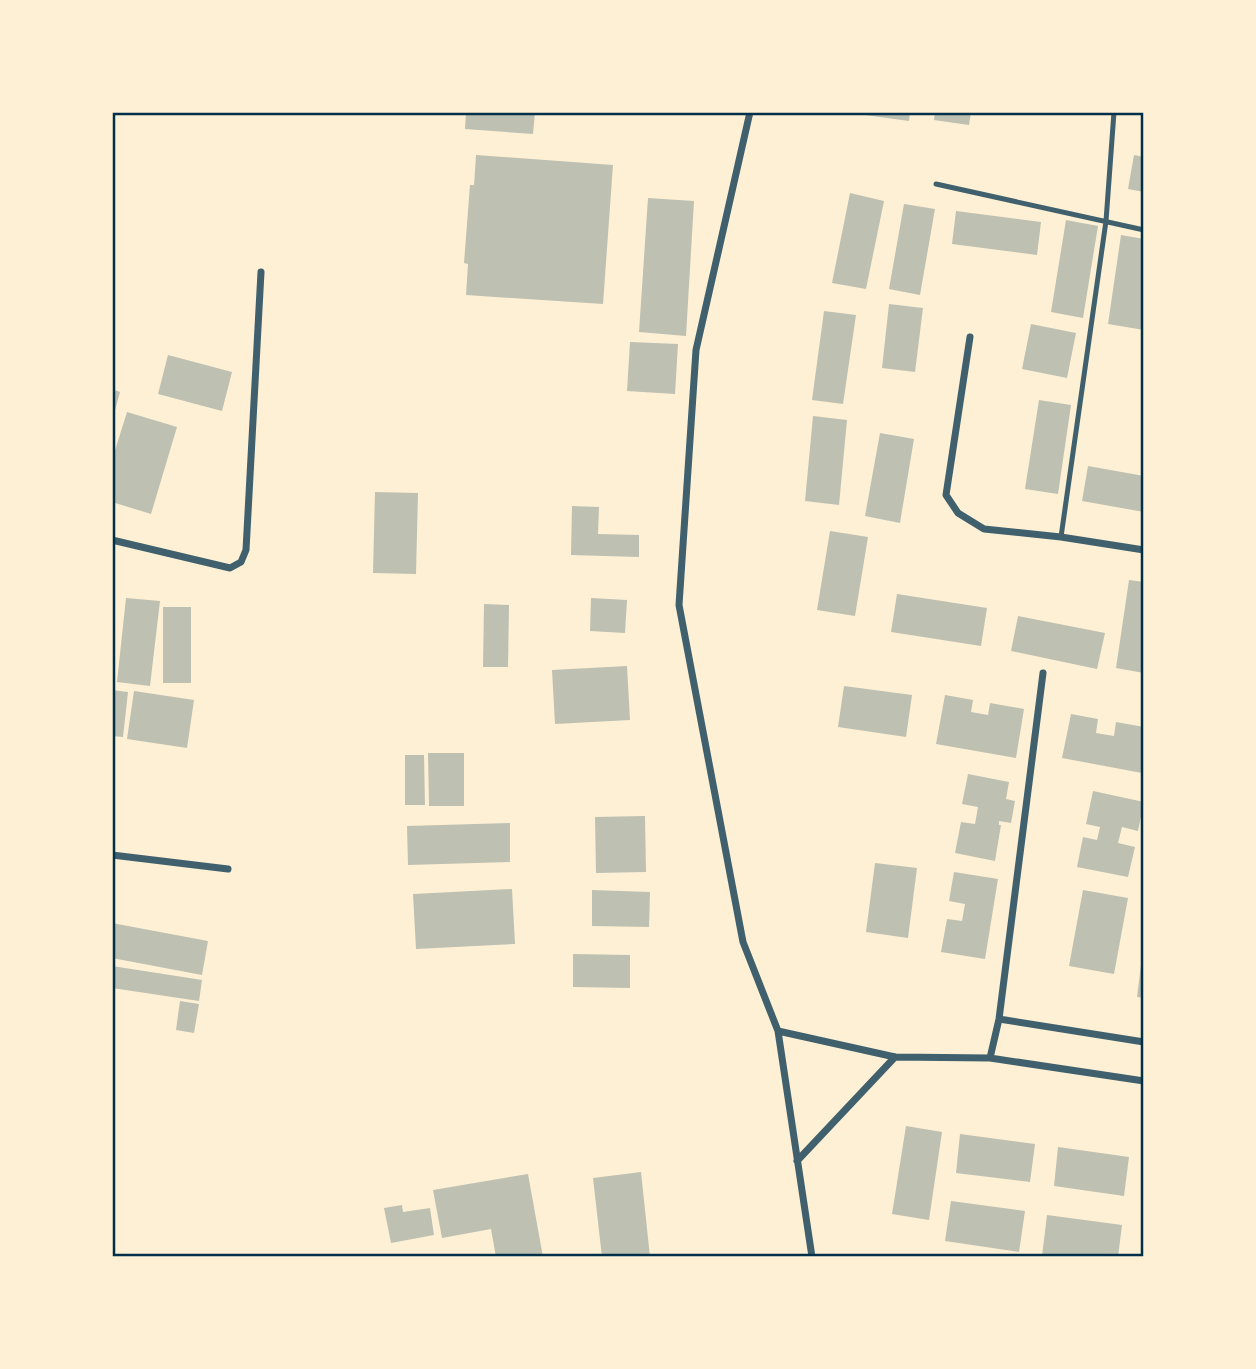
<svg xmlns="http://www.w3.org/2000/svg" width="1256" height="1369" viewBox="0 0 1256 1369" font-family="Figtree,sans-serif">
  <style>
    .building { fill: #bec0b2 }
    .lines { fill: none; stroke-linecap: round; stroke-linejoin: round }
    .service { stroke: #3f606c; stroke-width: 5 }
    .minor { stroke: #3f606c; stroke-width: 7 }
    .neatline { fill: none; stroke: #003049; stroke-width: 2.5 }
  </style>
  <rect width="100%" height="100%" fill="#fdf0d5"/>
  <path class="building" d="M466,112h69l-2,22 -68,-5z
    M865,112h45l-1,9 -44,-6z
    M935,112h36l-2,13 -35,-5z
    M476,155l137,10 -10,139 -137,-9 2,-31 -4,-1 6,-78h4z
    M1134,155l10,2v35l-16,-3z
    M850,193l34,8 -18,88 -34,-6z
    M648,198l46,3 -8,135 -47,-4z
    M904,204l31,5 -15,86 -31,-6z
    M956,211l85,11 -4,33 -85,-11z
    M1066,220l32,6 -15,92 -32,-6z
    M1121,235l23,4v91l-36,-6z
    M889,304l34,4 -8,64 -33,-4z
    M824,311l32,4 -13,89 -31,-4z
    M1031,324l45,9 -9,45 -45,-9z
    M630,342l48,2 -3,50 -48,-3z
    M168,355l64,17 -10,39 -64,-17z
    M112,389l8,3 -7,26h-1z
    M1039,400l32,5 -13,89 -33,-5z
    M127,412l50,15 -26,87 -39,-12v-42z
    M813,416l34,4 -8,85 -34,-4z
    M880,433l34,6 -14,84 -35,-7z
    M1088,466l56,10v36l-62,-11z
    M375,492l43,1 -2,81 -43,-1z
    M572,506l27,1 -1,27 41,1v22l-68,-2z
    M830,531l38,6 -13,79 -38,-6z
    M1129,580l15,2v91l-28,-5z
    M897,594l90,14 -6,38 -90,-14z
    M126,598l34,3 -10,85 -33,-4z
    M591,598l36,2 -2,33 -35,-2z
    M484,604l25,1 -1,62h-25z
    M163,607h28v76h-28z
    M1018,616l87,17 -8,36 -86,-18z
    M627,666l3,54 -75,4 -3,-54z
    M844,686l68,9 -6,42 -68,-10z
    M112,690l16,2 -5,45 -11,-1z
    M134,691l60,9 -7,48 -60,-9z
    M945,695l28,5 -2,12 17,3 2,-12 34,6 -8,49 -80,-14z
    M1071,714l27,5 -2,14 18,3 2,-14 28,5 -2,46 -80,-15z
    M428,753h36v53h-35z
    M405,755h19l1,50h-20z
    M968,774l41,8 -3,17 9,2 -4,22 -12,-2v4h2l-6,36 -40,-8 6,-31 14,2 3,-17 -16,-3z
    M1093,791l51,11 -6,29 -16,-4 -4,16 17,4 -7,30 -51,-10 6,-30 14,3 3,-13 -14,-3z
    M645,816l1,56 -50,1 -1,-56z
    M510,823v39l-102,3 -1,-39z
    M875,863l42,5 -9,70 -42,-6z
    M954,872l44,7 -13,80 -44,-7 6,-33 15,2 3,-17 -16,-3z
    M512,889l3,55 -99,5 -3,-55z
    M592,890l58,2 -1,35 -57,-1z
    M1083,890l45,8 -14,76 -45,-8z
    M112,923l96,18 -6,34 -90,-17z
    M573,954l57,1v33l-57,-1z
    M1142,957h2v41l-7,-1z
    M112,966l90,14 -3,21 -87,-13z
    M180,1001l19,3 -5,29 -18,-3z
    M906,1126l36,6 -13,88 -37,-6z
    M960,1134l75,10 -5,38 -74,-9z
    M1058,1147l71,10 -5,39 -70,-10z
    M641,1172l9,85h-48l-9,-79z
    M528,1174l15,83h-47l-5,-28 -49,9 -9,-48z
    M951,1201l74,10 -6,41 -74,-11z
    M402,1205l1,7 27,-4 4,27 -43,8 -7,-35z
    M1047,1215l75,10 -4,32 -76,-1z"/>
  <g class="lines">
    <path class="service" d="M936,184l208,46
      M1061,537l45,-316 8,-109"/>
    <path class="minor" d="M750,112l-54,238 -17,255 64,337 35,89 34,226
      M970,337l-24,158 12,18 26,16 77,8 83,13
      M112,540l118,28 11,-6 5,-12 15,-278
      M112,855l116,14
      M999,1019l145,23
      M778,1031l117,26 95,1 154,23
      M990,1058l9,-39 44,-346
      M797,1161l98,-104"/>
  </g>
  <rect width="1256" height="1369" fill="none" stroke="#fdf0d5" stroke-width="228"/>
  <rect x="114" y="114" width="1028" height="1141" class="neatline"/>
</svg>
